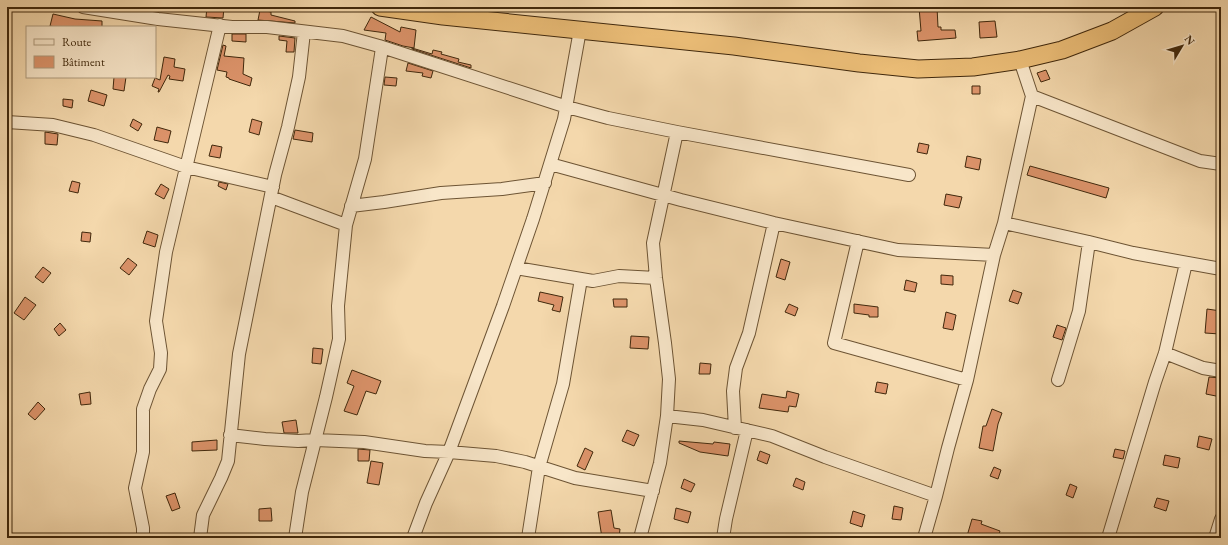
<svg xmlns="http://www.w3.org/2000/svg" width="1228" height="545" viewBox="0 0 1228 545" font-family="'EB Garamond',serif">
  <style>
    .building { fill: #dc936a; stroke: #40280c }
    .lines { fill: none; stroke-linecap: round; stroke-linejoin: round }
    .minor-casing { stroke: #6d5434; stroke-width: 14 }
    .highway-casing { stroke: #40280c; stroke-width: 19 }
    .minor { stroke: #f8e6c9; stroke-width: 12 }
    .highway { stroke: #eabc76; stroke-width: 17 }
  </style>
  <rect width="100%" height="100%" fill="#f4d8ac"/>
  <filter id="stains"><feTurbulence type="fractalNoise" baseFrequency=".005" numOctaves="4"/><feColorMatrix values="0 0 0 0 .2 0 0 0 0 .09 0 0 0 0 .02 0 0 0 .5 -.17"/></filter>
  <radialGradient id="worn" r=".72"><stop offset=".6" stop-color="#630" stop-opacity="0"/><stop offset="1" stop-color="#630" stop-opacity=".3"/></radialGradient>
  <path class="building" d="M207,7h17l-1,11 -17,-1z
    M919,7h18l1,20h3v3h14l1,8 -38,3 -1,-10h4z
    M260,10l11,2v3l24,6v2l-37,-3z
    M53,14l22,5 27,2v6h-46l-6,-1z
    M371,17l29,15 1,-5 15,3 -2,18 -11,-2 -18,-6 1,-7 -22,-3z
    M995,21l2,16 -17,1 -1,-16z
    M232,34h14v8l-14,-1z
    M279,36l16,2 -1,14h-8l1,-11 -8,-1z
    M223,45l3,1 -2,10 20,2 -1,16 9,4 -2,8 -21,-7v-1l-3,-1 1,-5 -10,-2z
    M412,48l20,6 1,-4 9,2 -1,2 18,5 -1,3 13,3v3l-59,-19z
    M164,57l11,2 -1,8 11,2 -2,12 -14,-2 1,-3 -2,-1 -9,17h-1l1,-3 -7,-3 3,-8 5,2z
    M408,63l25,8 -2,7 -9,-2 1,-3 -17,-2z
    M1046,70l4,9 -9,3 -4,-9z
    M114,77h12l-2,14 -11,-2z
    M385,77l12,1 -1,8 -12,-1z
    M972,86h8v8h-8z
    M91,90l16,5 -3,11 -16,-5z
    M63,99l10,1 -1,8 -9,-2z
    M133,119l9,5 -4,7 -8,-5z
    M252,119l10,3 -3,13 -10,-3z
    M157,127l14,4 -3,12 -14,-3z
    M295,130l18,3 -1,9 -19,-3z
    M45,132l13,2 -1,11 -12,-1z
    M919,143l10,2 -2,9 -10,-2z
    M212,145l10,2 -2,11 -11,-2z
    M967,156l14,3 -2,11 -14,-3z
    M1030,166l79,22 -3,10 -79,-23z
    M72,181l8,2 -2,10 -9,-2z
    M219,182l9,2 -2,6 -8,-4z
    M161,184l8,5 -5,10 -9,-5z
    M946,194l16,3 -3,11 -15,-3z
    M147,231l11,4 -3,12 -12,-4z
    M82,232l9,1 -1,9 -9,-1z
    M128,258l9,7 -8,10 -9,-7z
    M781,259l9,3 -5,18 -9,-3z
    M43,267l8,6 -8,10 -8,-6z
    M941,275l12,1v9l-12,-1z
    M906,280l11,3 -2,9 -11,-2z
    M1013,290l9,3 -4,11 -9,-3z
    M540,292l23,5 -3,15 -8,-2 2,-5 -16,-4z
    M25,297l11,8 -12,15 -10,-7z
    M613,299h14v8h-13z
    M789,304l9,4 -3,8 -10,-4z
    M854,304l24,3v10h-9v-2l-15,-2z
    M1207,309l14,2 -1,23 -15,-1z
    M946,312l10,3 -3,15 -10,-2z
    M60,323l6,7 -7,6 -5,-7z
    M1057,325l9,3 -4,12 -9,-3z
    M631,336l18,1 -1,12 -18,-1z
    M313,348l10,1 -2,15 -9,-1z
    M700,363l11,1 -1,10h-11z
    M352,370l29,11 -5,13 -10,-3 -9,24 -13,-4 10,-25 -7,-3z
    M1209,377l12,1v19l-15,-3z
    M877,382l11,2 -2,10 -11,-2z
    M787,391l12,3 -3,13 -7,-1 -1,6 -29,-4 3,-14 24,4z
    M90,392l1,12 -10,1 -2,-11z
    M38,402l7,7 -10,11 -7,-6z
    M992,409l10,4 -4,11 -5,27 -14,-3 4,-22h3z
    M296,420l2,13h-14l-2,-11z
    M627,430l12,5 -5,11 -12,-5z
    M1199,436l13,3 -3,11 -12,-3z
    M217,440v10l-25,1v-9z
    M679,441l34,3 1,-2 16,2 -2,12 -28,-4 -21,-9z
    M585,448l8,4 -8,18 -8,-4z
    M358,449l12,1 -1,11h-11z
    M1115,449l10,2 -2,8 -10,-2z
    M760,451l10,4 -3,9 -10,-4z
    M1165,455l15,3 -2,10 -15,-3z
    M371,461l12,2 -4,22 -12,-2z
    M994,467l7,3 -3,9 -8,-3z
    M796,478l9,4 -2,8 -10,-4z
    M684,479l11,5 -4,8 -10,-4z
    M1070,484l7,3 -4,11 -7,-3z
    M175,493l5,15 -8,3 -6,-15z
    M1157,498l12,3 -3,10 -12,-4z
    M894,506l9,2 -2,12 -9,-1z
    M271,508l1,13h-13v-12z
    M676,508l15,4 -3,11 -14,-4z
    M611,510l3,18 6,1 -1,9h-17l-4,-26z
    M853,511l12,4 -3,12 -12,-4z
    M972,519l10,2 -1,3 19,7 -2,7h-10l-9,-3 -1,3 -11,-2z"/>
  <g class="lines">
    <g class="minor-casing">
      <path id="minor" d="M83,7l75,12 74,8h35l76,9 36,10 188,61 41,11 69,14 232,43
        M1032,96l168,65 21,3
        M7,122l46,3 41,10 92,32 87,20
        M550,164l131,36 93,23 124,27 96,5
        M271,197l75,28
        M351,206l33,-4 57,-9 61,-4 43,-6
        M1004,223l85,19 44,11 88,16
        M858,241l-24,102 133,37
        M516,268l77,13 26,-5 37,2
        M1165,353l38,15 18,3
        M1058,380l21,-69 10,-69
        M667,416l36,4 69,16 53,21 111,39
        M735,428l-2,-37 3,-23 13,-35 25,-110
        M230,435l35,4 33,2 17,-1 49,2 61,9 24,1 47,4 29,6 50,16 78,13
        M143,538v-10l-8,-40 8,-36v-43l7,-20 10,-20 1,-16 -5,-32 10,-69 54,-227
        M200,538l3,-23 18,-37 7,-17 11,-107 36,-179 13,-48 11,-50 5,-45
        M295,538l7,-46 24,-95 13,-58 -1,-33 8,-81 19,-66 17,-111
        M413,538l13,-35 23,-51 54,-146 30,-87 31,-100 16,-89
        M528,538l11,-71 24,-83 18,-105
        M640,538l20,-75 7,-47 2,-37 -4,-36 -9,-65 -3,-35 24,-111
        M723,538l3,-19 21,-89
        M924,538l12,-42 12,-48 19,-68 27,-125 10,-32 28,-127 -12,-36
        M1108,538l47,-156 10,-29 21,-90
        M1215,538l6,-19"/>
    </g>
    <g class="highway-casing">
      <path id="highway" d="M380,7l63,9 291,30 125,17 59,6 55,-2 47,-7 42,-10 50,-19 43,-24"/>
    </g>
    <use href="#minor" class="minor"/>
    <use href="#highway" class="highway"/>
  </g>
  <rect width="1228" height="545" fill="none" stroke="#f4d8ac" stroke-width="24"/>
  <rect x="8" y="8" width="1212" height="529" fill="none" stroke="#40280c" stroke-width="2"/>
  <rect x="12" y="12" width="1204" height="521" fill="none" stroke="#40280c"/>
  <rect x="26" y="26" width="130" height="52" fill="#f8e6c9" stroke="#ae9a7d"/>
  <rect x="34" y="39" width="20" height="6" fill="#f8e6c9" stroke="#ae9a7d"/>
  <text x="62" y="46" font-size="12" fill="#40280c">Route</text>
  <rect x="34" y="56" width="20" height="12" fill="#dc936a" stroke="#ae9a7d"/>
  <text x="62" y="66" font-size="12" fill="#40280c">Bâtiment</text>
  <g transform="translate(1182 46) rotate(52)" stroke="#f8e6c9" stroke-width="3" paint-order="stroke">
  <path d="M0-3L7 15L0 10L-7 15Z" fill="#40280c"/>
  <text y="-6" font-size="11" font-weight="bold" text-anchor="middle" fill="#40280c">N</text>
  </g>
  <rect width="100%" height="100%" filter="url(#stains)"/>
  <rect width="100%" height="100%" fill="url(#worn)"/>
</svg>
